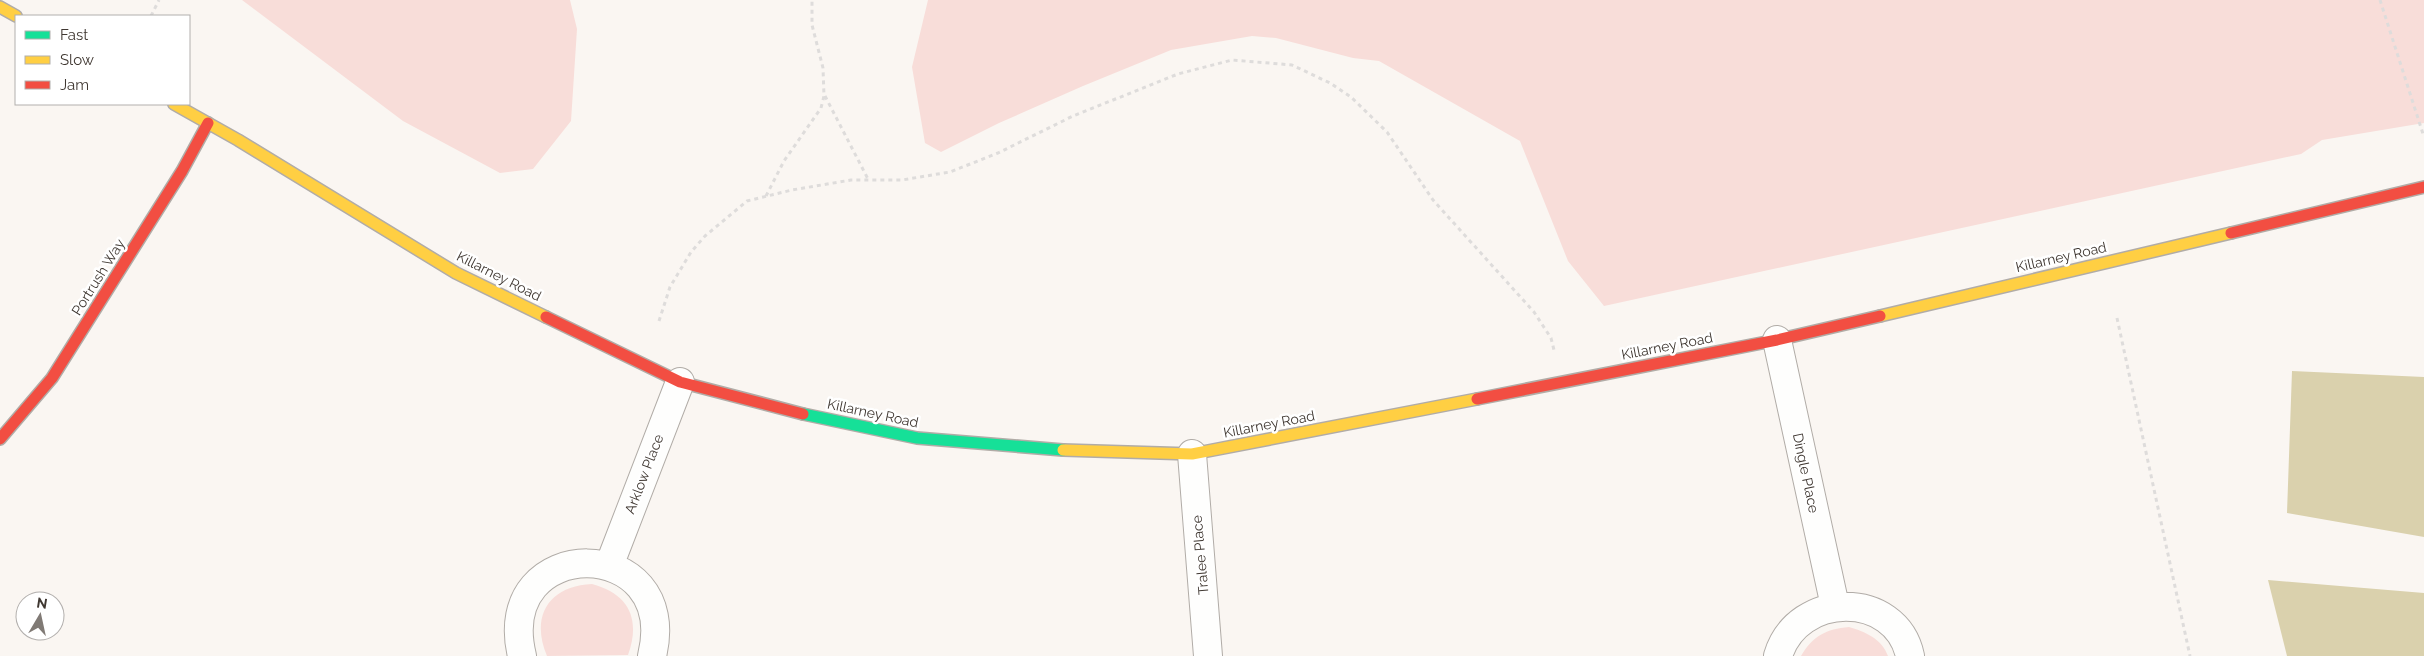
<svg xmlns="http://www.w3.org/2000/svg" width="2424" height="656" viewBox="0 0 2424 656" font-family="Raleway,sans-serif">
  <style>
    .green { fill: #f8ddd9 }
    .water { fill: #dad1ad }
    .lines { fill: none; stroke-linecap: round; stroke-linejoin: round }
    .street-casing { stroke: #b1aca7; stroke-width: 30 }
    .fast-casing { stroke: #b1aca7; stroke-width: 14 }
    .slow-casing { stroke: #b1aca7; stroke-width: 14 }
    .jam-casing { stroke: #b1aca7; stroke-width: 14 }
    .path { stroke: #dedcdb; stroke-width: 3; stroke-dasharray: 4 4; stroke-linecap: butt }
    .street { stroke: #fefefd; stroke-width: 28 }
    .fast { stroke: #16e098; stroke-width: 11 }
    .slow { stroke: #ffcf43; stroke-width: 11 }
    .jam { stroke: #f24e42; stroke-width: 11 }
    .labels { text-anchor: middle; stroke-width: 5; stroke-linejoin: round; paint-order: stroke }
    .street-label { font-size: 14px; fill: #3f3731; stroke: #fff }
  </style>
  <rect width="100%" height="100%" fill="#faf6f2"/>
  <path class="green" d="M242,0h328l7,29 -6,92 -38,48 -33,4 -97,-52z
    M928,0h1496v123l-102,17 -21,14 -697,152 -36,-45 -48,-120 -141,-80 -26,-3 -77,-20 -24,-2 -81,14 -88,36 -84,37 -58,29 -16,-9 -13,-76z
    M592,584c37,10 49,35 36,71l-81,1c-17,-40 2,-70 45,-72z
    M1849,627c17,5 33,12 39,29h-87c12,-20 25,-27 48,-29z"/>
  <path class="water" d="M2292,371l132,6v160l-137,-24z
    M2268,580l156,13v63h-137z"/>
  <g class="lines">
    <g class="street-casing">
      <path id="street" d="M1777,340l58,266
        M1192,454l16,202
        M609,566l71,-184
        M522,656c-30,-124 160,-123 130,0
        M1778,656c19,-65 118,-66 132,0"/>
    </g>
    <g class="fast-casing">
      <path id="fast" d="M803,414l114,24 146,12"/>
    </g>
    <g class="slow-casing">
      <path id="slow" d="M0,7l16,9
        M174,104l64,36 218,133 90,44
        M1880,316l351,-83
        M1063,450l129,4 285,-55"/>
    </g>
    <g class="jam-casing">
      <path id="jam" d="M2231,233l193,-46
        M546,317l134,65 123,32
        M1477,399l300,-59 103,-24
        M0,439l52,-61 130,-207 26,-48"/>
    </g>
    <path class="path" d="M2380,0l44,137
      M151,16l8,-16
      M825,96l43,83
      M766,196l18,-35 37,-53 3,-12 -1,-28 -11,-43v-25
      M2117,318l73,338
      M659,321l11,-34 21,-35 14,-16 42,-35 45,-11 59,-10h51l48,-8 48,-19 75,-37 105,-42 54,-14 60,5 38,18 21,14 36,35 46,68 101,112 17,26 3,12"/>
    <use href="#street" class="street"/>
    <use href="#fast" class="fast"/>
    <use href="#slow" class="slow"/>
    <use href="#jam" class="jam"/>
  </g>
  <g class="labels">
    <g class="street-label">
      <text transform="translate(2061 257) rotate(-13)" y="5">Killarney Road</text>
      <text transform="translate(499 276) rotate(27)" y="5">Killarney Road</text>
      <text transform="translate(98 277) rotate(-58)" y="5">Portrush Way</text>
      <text transform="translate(1667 346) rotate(-11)" y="5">Killarney Road</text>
      <text transform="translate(873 413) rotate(12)" y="5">Killarney Road</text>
      <text transform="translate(1269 424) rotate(-11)" y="5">Killarney Road</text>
      <text transform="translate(1806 473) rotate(78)" y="5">Dingle Place</text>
      <text transform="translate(644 474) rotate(-69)" y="5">Arklow Place</text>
      <text transform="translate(1200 555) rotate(-95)" y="5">Tralee Place</text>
    </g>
  </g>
  <rect x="15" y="15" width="175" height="90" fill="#ffffff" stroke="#b2afad"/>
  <rect x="25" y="31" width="25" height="8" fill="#16e098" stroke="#b2afad"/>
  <text x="60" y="40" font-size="15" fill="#3f3731">Fast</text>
  <rect x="25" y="56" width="25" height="8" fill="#ffcf43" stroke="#b2afad"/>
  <text x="60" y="65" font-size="15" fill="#3f3731">Slow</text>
  <rect x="25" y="81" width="25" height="8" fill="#f24e42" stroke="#b2afad"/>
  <text x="60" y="90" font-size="15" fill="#3f3731">Jam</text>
  <g transform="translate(40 616) rotate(9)"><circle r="24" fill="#ffffff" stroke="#b2afad"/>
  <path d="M0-4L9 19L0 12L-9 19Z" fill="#807a75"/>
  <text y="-8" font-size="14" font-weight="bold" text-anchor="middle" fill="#3f3731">N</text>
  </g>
</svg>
